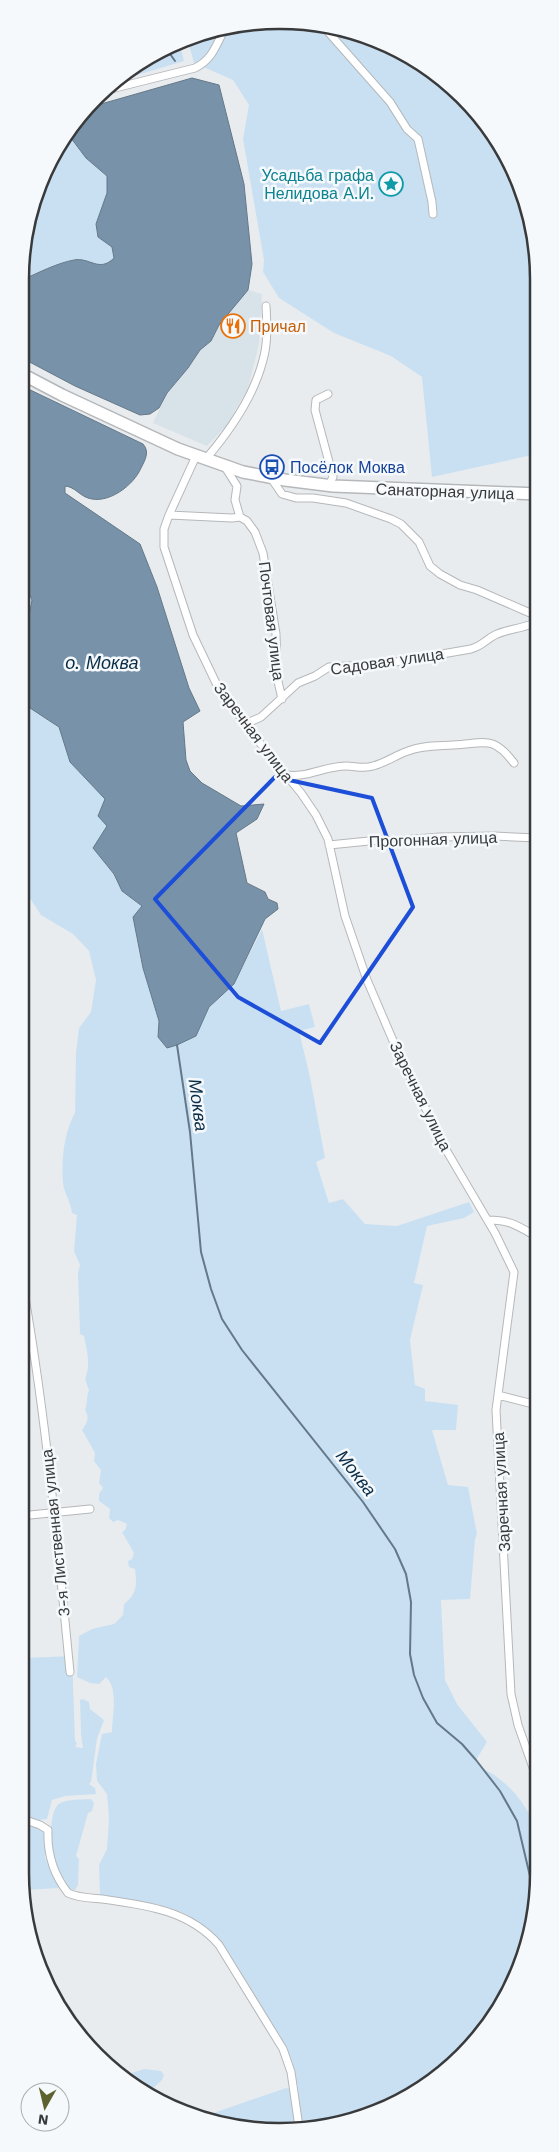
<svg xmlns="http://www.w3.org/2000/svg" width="559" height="2152" viewBox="0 0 559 2152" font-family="'Work Sans',sans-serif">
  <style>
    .built { fill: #d8e2e9 }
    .green { fill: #c9e0f3 }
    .water { fill: #7893a9; stroke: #657888 }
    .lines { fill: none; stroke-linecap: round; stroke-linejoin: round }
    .stream { stroke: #657888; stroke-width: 2 }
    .street-casing { stroke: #b5b8ba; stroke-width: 9 }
    .primary-casing { stroke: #b5b8ba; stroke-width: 14 }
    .street { stroke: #fff; stroke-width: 7 }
    .primary { stroke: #fff; stroke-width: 11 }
    .marked { fill: none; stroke: #1d4ed8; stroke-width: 4; stroke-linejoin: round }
    .labels { text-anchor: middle; stroke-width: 5; stroke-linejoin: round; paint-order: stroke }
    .culture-label { font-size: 16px; fill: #0d838f; stroke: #f6f9fc; text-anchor: end }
    .food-label { font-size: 16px; fill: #c56008; stroke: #f6f9fc; text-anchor: start }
    .transit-label { font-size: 16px; fill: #164399; stroke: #f6f9fc; text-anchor: start }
    .street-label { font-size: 16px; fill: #393a3b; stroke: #f6f9fc }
    .water-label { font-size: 18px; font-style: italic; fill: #0a2d47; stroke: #f6f9fc }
    .rim { fill: none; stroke: #393a3b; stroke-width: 2.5 }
  </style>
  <rect width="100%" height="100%" fill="#e9ecee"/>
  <path class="built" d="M248,290l14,4 -3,50 -11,44 -21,37 -20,21 -54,-23 14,-30 21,-25 12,-18 16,-17 3,-8z"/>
  <path class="green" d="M314,22l81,25 68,49 49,69 25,81v208l-105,23 -10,-100 -31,-21 -57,-23 -55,-35 -16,-26 1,-12 -21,-121 6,-34 -16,-25 -39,-17 -6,-22 25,-12z
    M180,45l4,16 -70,21 8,-9z
    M68,134l18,24 21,18v17l-11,32 3,12 13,10 2,11c-16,15 -24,-1 -40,2 -17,3 -36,13 -52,20v-35l33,-95z
    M22,577l10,23 -10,55 8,53 29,19 11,35 35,37 2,27 -14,22 21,26 8,17 20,15 -9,11 10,51 16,53 37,15 13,-29 25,-23 28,-55 19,82 28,-7 6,23 -16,4 11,46 15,81 -9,4 13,41 14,-4 22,25 32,2 72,-24 5,10 -10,6 -37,8 -13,57 9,2 -13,55 5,45 10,4v12l33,4 -2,25h-24l16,55 20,2 9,47 -2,5 -5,60 -29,1 4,80 12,24 30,38 -11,18c10,14 11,9 21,17 16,12 26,25 35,42l5,-2v90l-33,96 -66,75 -75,40 -61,8 -4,-40 -6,-26 -12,-24 -69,-105 -25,-17 -18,-7 -68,-12 -1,-30 8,-16 2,-31 -2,-24 -10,-13 -1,-17 6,-30 10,-2c0,-16 7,-43 -6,-55l-7,7 -9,-1 -13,-6 2,-41 13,-7 22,-5 9,-9 1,-11c13,-10 13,-19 11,-35l-6,-2 -1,-6 4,-2 2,-6 -12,-21 3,-2 2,-6 -9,-4 -5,2 -4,-4 1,-9 -11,-8v-7l4,-6 -4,-5 2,-13 -7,-9 1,-8 -13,-23c5,-7 8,-12 3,-20 3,-7 1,-13 4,-20l-4,-11c6,-14 2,-28 -1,-43l-4,-2 -2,-61 2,-8 -6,-14 3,-36 -5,-2c-1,-11 -8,-20 -9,-30 -2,-22 1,-51 12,-70l1,-60 3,-25 12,-16 5,-32 -7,-29 -16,-17 -32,-19 -20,-30z
    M21,1636l3,22 48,-2 3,85 2,2 -2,4 8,1 -2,-13 -1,-35 3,-1 6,3 1,7 14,11 -7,19 -6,43 -2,2 6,4 1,6 -31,2 -13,4 -5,19 -8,1 -19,-5v-29h6v-14l-6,-3 6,-14 -6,-1z
    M91,1799l3,4 -2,8 -4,2 -12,43 3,3 -1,26 -3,5 -7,-1c-5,-9 -13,-19 -15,-28 -3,-11 -4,-46 4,-55 6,-8 25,-6 34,-7z
    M20,1821l20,6 5,4v27l15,30 -37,2 -3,-18z
    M144,2069l17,2 3,4 -2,5 -14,13 -23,-18z
    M286,2088l5,1 6,38 -35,4 -57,-15z"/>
  <path class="water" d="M192,78l27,7 25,99 8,80 -4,26 -29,35 -8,16 -11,9 -12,18 -21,25 -8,15 -9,6 -10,1 -65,-29 -53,-28v-78c16,-7 35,-17 52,-20 16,-3 25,13 40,-2l-2,-11 -14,-10 -2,-13 11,-31v-17l-21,-18 -18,-24 26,-28z
    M22,386l121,58c7,8 2,16 -2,24 -7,17 -33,37 -53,30 -9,-3 -13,-11 -23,-12v7l75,51 17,43 32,101 11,23 -17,11 3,38 4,11 12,12 39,23 23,-2 -7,15 -21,14 11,50 18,9 3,7 9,4 1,6 -13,10 -31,65 -25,23 -13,29 -19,9 -10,3 -9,-11 1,-16 -16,-53 -10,-51 9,-11 -20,-15 -8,-17 -21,-26 14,-22 -9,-10 7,-17 -35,-37 -11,-35 -29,-19 -8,-53 10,-55 -10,-23z"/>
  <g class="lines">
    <path class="stream" d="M168,51l7,10
      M177,1045l13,87 11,120 10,37 11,30 20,31 121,152 32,47 11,25 5,28 -1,52 4,21 9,23 14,25 25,21 14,16 24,31 17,30 20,85"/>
    <g class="street-casing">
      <path id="street" d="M322,25l68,77 17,27 11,10 14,63 1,12
        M107,90l88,-22c18,-9 21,-23 30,-40
        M328,394l-12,6 -1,10 18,67 -4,8
        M196,456l-27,59 -5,14v18l29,88 23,48 35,49 50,61 15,22 12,24 17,77 22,64 30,70 48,98 50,85 19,39 -18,138 15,284 7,31 19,54
        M205,460c24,-28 49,-64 58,-100 5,-17 4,-36 3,-54
        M225,467l12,19 -2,14 5,17 7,4 8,11 8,21 13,81 1,43 5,22
        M271,478l11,16 14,4h17l33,5 45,16 10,5 18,18 11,24 10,8 20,11 17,5 60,26
        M169,515l63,3 8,-1
        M245,724l16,-7 37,-34 17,-7 14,-9 55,-3 87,-15c13,-4 14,-9 24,-14 12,-6 26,-6 39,-12l2,-7
        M286,775c21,3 39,-9 60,-9 9,0 18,3 27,0 12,-3 23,-11 35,-15 15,-6 30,-5 45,-6 31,-1 39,-11 61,18
        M329,845l50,-5 11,1 50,-4 54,-1 43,2
        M488,1220c23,0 30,6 49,17
        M21,1275c24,131 36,264 49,397
        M498,1395l39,10
        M20,1516l70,-7
        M20,1818l20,7 8,5c-1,23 5,44 20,63 10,5 23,5 34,6 43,6 87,11 117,46l64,104 8,23 8,55"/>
    </g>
    <g class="primary-casing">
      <path id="primary" d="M22,374l40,21 116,54 65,23 42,8 48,6 204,8"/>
    </g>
    <use href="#street" class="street"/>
    <use href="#primary" class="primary"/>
  </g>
  <path class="marked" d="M275,777l97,21 41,109 -93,136 -82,-46 -83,-98z"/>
  <defs>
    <g id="sight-ring" transform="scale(1.25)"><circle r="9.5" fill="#f6f9fc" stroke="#0f9aa8" stroke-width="1.5"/><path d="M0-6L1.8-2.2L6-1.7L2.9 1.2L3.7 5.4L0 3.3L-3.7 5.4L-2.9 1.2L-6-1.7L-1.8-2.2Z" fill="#0f9aa8"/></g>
    <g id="restaurant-ring" transform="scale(1.25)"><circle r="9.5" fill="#f6f9fc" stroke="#e8710a" stroke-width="1.5"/><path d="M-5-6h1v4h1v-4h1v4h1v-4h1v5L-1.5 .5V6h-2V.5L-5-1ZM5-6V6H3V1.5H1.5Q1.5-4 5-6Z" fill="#e8710a"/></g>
    <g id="bus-ring" transform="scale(1.25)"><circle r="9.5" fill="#f6f9fc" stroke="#1a4fb4" stroke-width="1.5"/><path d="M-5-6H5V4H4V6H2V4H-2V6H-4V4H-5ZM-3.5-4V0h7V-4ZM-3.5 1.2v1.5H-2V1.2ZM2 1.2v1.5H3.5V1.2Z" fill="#1a4fb4"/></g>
  </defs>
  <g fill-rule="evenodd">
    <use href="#sight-ring" x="391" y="184"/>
    <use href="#restaurant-ring" x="233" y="326"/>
    <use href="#bus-ring" x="272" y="467"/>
  </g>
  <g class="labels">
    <g class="culture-label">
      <text x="374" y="181">Усадьба графа<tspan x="374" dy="18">Нелидова А.И.</tspan></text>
    </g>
    <g class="food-label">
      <text x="250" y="332">Причал</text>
    </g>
    <g class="transit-label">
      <text x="290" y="473">Посёлок Моква</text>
    </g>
    <g class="street-label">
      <text transform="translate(445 491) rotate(2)" y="6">Санаторная улица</text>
      <text transform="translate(272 621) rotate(83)" y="6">Почтовая улица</text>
      <text transform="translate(387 661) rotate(-8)" y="6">Садовая улица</text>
      <text transform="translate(254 732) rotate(53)" y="6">Заречная улица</text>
      <text transform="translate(433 839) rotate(-2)" y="6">Прогонная улица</text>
      <text transform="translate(421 1096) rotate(64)" y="6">Заречная улица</text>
      <text transform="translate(501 1492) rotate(-93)" y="6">Заречная улица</text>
      <text transform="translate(55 1533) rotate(-96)" y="6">3-я Лиственная улица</text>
    </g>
    <g class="water-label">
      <text x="102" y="669">о. Моква</text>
      <text transform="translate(198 1105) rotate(82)" y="6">Моква</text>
      <text transform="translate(356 1473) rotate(52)" y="6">Моква</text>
    </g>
  </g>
  <path d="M0 0H559V2152H0ZM279 29H280A250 250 0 0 1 530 279V1873A250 250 0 0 1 280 2123H279A250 250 0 0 1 29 1873V279A250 250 0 0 1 279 29Z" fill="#f6f9fc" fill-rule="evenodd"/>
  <path class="rim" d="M279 29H280A250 250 0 0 1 530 279V1873A250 250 0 0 1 280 2123H279A250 250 0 0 1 29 1873V279A250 250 0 0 1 279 29Z"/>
  <g transform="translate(45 2107) rotate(188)"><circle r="24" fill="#f6f9fc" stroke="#aaadaf"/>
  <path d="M0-4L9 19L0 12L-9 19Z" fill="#5e622f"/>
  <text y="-8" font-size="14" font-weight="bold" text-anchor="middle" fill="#393a3b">N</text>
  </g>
</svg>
